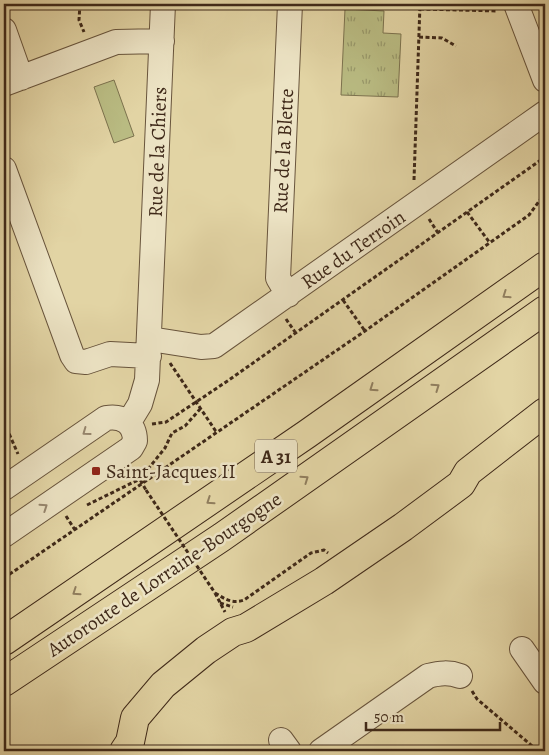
<svg xmlns="http://www.w3.org/2000/svg" width="549" height="755" viewBox="0 0 549 755" font-family="Alegreya,serif">
  <style>
    .grass { fill: url(#grass-tufts); stroke: #7c724e }
    .pitch { fill: #b9bb82; stroke: #7c724e }
    .lines { fill: none; stroke-linecap: round; stroke-linejoin: round }
    .minor-casing { stroke: #68543c; stroke-width: 26 }
    .major-casing { stroke: #3f2919; stroke-width: 30 }
    .highway-casing { stroke: #3f2919; stroke-width: 30 }
    .path { stroke: #3f2919; stroke-width: 3; stroke-dasharray: 4 2.5; stroke-linecap: butt }
    .minor { stroke: #ece3c4; stroke-width: 24 }
    .major { stroke: #e2d4a4; stroke-width: 28 }
    .highway { stroke: #e2d4a4; stroke-width: 28 }
    .path-bridge { stroke: #3f2919; stroke-width: 3; stroke-dasharray: 4 2.5; stroke-linecap: butt }
    .oneway { stroke: #907e5e }
    .oneway2 { stroke: #96866e }
    .poi-dot { fill: #8f2418; stroke: #ece3c4; stroke-width: 2 }
    .labels { text-anchor: middle; stroke-width: 5; stroke-linejoin: round; paint-order: stroke }
    .shield { fill: #ece3c4; stroke: #73614c; stroke-width: 1 }
    .shield-label { font-size: 19px; font-weight: bold; fill: #3f2919 }
    .street-label { font-size: 20px; fill: #3f2919; stroke: #ece3c4 }
    .poi-label { font-size: 20px; fill: #3f2919; stroke: #ece3c4; text-anchor: start }
  </style>
  <defs>
    <pattern id="grass-tufts" width="24" height="20" patternUnits="userSpaceOnUse" patternTransform="scale(1.25)"><rect width="24" height="20" fill="#b9bb82"/><path d="M3 7l-1-3M5 7V3M7 7l1-3M15 17l-1-3M17 17v-4M19 17l1-3" fill="none" stroke="#98986a"/></pattern>
  </defs>
  <rect width="100%" height="100%" fill="#e2d4a4"/>
  <filter id="stains"><feTurbulence type="fractalNoise" baseFrequency=".004" numOctaves="4"/><feColorMatrix values="0 0 0 0 .2 0 0 0 0 .09 0 0 0 0 .02 0 0 0 .5 -.17"/></filter>
  <radialGradient id="worn" r=".72"><stop offset=".6" stop-color="#630" stop-opacity="0"/><stop offset="1" stop-color="#630" stop-opacity=".3"/></radialGradient>
  <path class="grass" d="M345,9l39,2 -1,22 18,1 -3,63 -57,-2z"/>
  <path class="pitch" d="M114,80l20,56 -20,7 -20,-56z"/>
  <g class="lines">
    <g class="minor-casing">
      <path id="minor" d="M516,4l29,76
        M4,30l17,48
        M4,84l112,-42 46,-1
        M4,169l68,186 4,6 10,1 24,-8 39,2
        M288,295l-10,-17 12,-274
        M150,339l51,8 13,-1 331,-233
        M129,422l11,-18 7,-24 16,-376
        M4,488l102,-70c17,-3 29,6 29,23l-4,7 -127,87
        M522,649l23,33
        M281,740l8,11
        M321,751l107,-75c12,-3 21,-4 32,0"/>
    </g>
    <g class="major-casing">
      <path id="major" d="M124,751l6,-9 5,-24 28,-33 43,-35 27,-18 13,-4 78,-47 79,-54 58,-43 7,-12 77,-60"/>
    </g>
    <g class="highway-casing">
      <path id="highway" d="M4,641l303,-207 238,-168
        M4,682l218,-145 323,-227"/>
    </g>
    <path class="path" d="M80,4l-1,16 5,12
      M420,9l77,2
      M419,37l23,1 14,8
      M414,180l6,-176
      M467,212l23,31
      M429,219l9,14
      M343,300l22,31
      M286,319l9,13
      M170,363l47,70
      M4,422l14,32
      M152,424l14,-2 63,-42 316,-223
      M134,469l12,21
      M87,505l53,-26 25,-31 7,-15 13,-7 16,-18
      M66,516l9,14
      M4,578l361,-247 164,-116 16,-22
      M215,593c10,6 17,11 29,7l67,-47 13,-3 4,3
      M215,593l10,19
      M220,603l13,4
      M472,691l5,8 61,52"/>
    <use href="#minor" class="minor"/>
    <use href="#major" class="major"/>
    <use href="#highway" class="highway"/>
    <path class="path-bridge" d="M146,490l69,103"/>
  </g>
  <defs><path id="oneway-chevron" d="M-2-3.5L2.5 0L-2 3.5" fill="none" stroke-width="1.6" stroke-linecap="round" stroke-linejoin="round" transform="scale(1.25)"/></defs>
  <g class="oneway">
    <use href="#oneway-chevron" transform="translate(506 295) rotate(145)"/>
    <use href="#oneway-chevron" transform="translate(436 387) rotate(-35)"/>
    <use href="#oneway-chevron" transform="translate(373 388) rotate(145)"/>
    <use href="#oneway-chevron" transform="translate(305 479) rotate(-35)"/>
    <use href="#oneway-chevron" transform="translate(210 501) rotate(146)"/>
    <use href="#oneway-chevron" transform="translate(76 592) rotate(146)"/>
  </g>
  <g class="oneway2">
    <use href="#oneway-chevron" transform="translate(86 432) rotate(144)"/>
    <use href="#oneway-chevron" transform="translate(44 507) rotate(-34)"/>
  </g>
  <rect class="poi-dot" x="91" y="466" width="10" height="10" rx="2.5"/>
  <g class="labels">
    <rect class="shield" x="255" y="439.5" width="42" height="33" rx="4"/>
    <g class="shield-label">
      <text x="276" y="463">A 31</text>
    </g>
    <g class="street-label">
      <text transform="translate(283 151) rotate(-87)" y="7">Rue de la Blette</text>
      <text transform="translate(157 152) rotate(-88)" y="7">Rue de la Chiers</text>
      <text transform="translate(353 249) rotate(-35)" y="7">Rue du Terroin</text>
      <text transform="translate(164 574) rotate(-34)" y="7">Autoroute de Lorraine-Bourgogne</text>
    </g>
    <g class="poi-label">
      <text x="106" y="478">Saint-Jacques II</text>
    </g>
  </g>
  <rect width="549" height="755" fill="none" stroke="#e2d4a4" stroke-width="20"/>
  <rect x="5" y="5" width="539" height="745" fill="none" stroke="#3f2919" stroke-width="2.5"/>
  <rect x="10" y="10" width="529" height="735" fill="none" stroke="#3f2919"/>
  <path d="M366 722v8h134v-8" fill="none" stroke="#3f2919" stroke-width="2.5"/>
  <text x="374" y="722" font-size="15" fill="#3f2919" stroke="#ece3c4" stroke-width="4" paint-order="stroke">50 m</text>
  <rect width="100%" height="100%" filter="url(#stains)"/>
  <rect width="100%" height="100%" fill="url(#worn)"/>
</svg>
